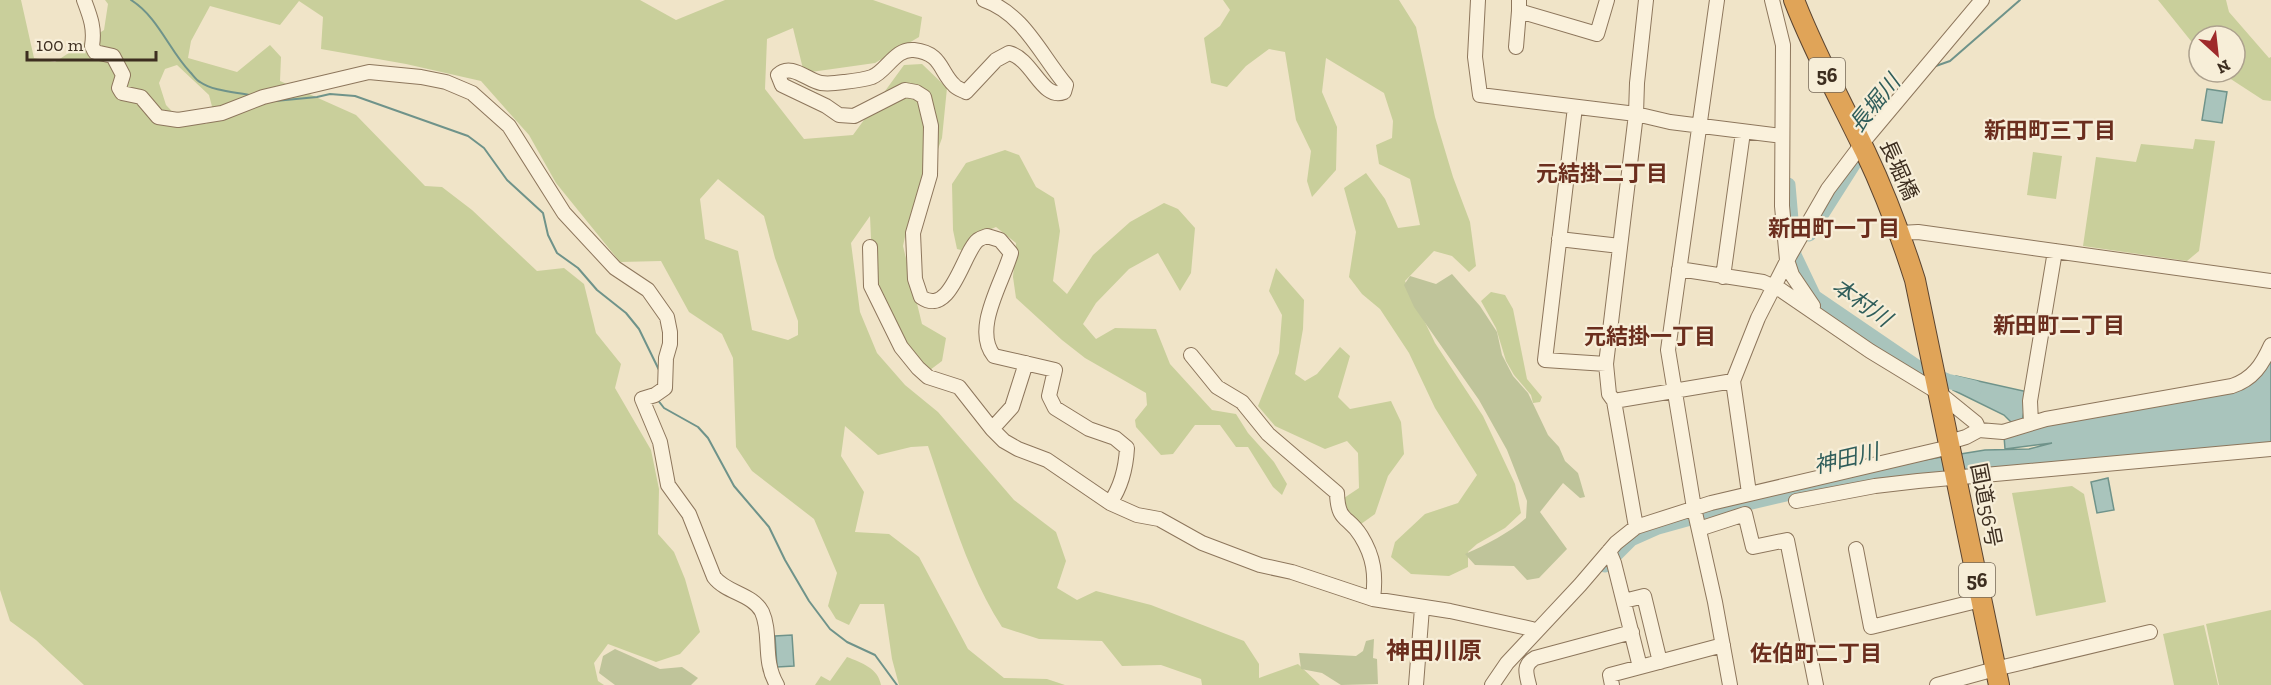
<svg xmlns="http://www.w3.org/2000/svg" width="2271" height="685" viewBox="0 0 2271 685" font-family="'Zilla Slab','Noto Sans JP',serif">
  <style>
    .green { fill: #c9cf9b; fill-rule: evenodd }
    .cemetery { fill: #bfc49a }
    .water { fill: #a9c4bc; stroke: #6f938a; stroke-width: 1.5 }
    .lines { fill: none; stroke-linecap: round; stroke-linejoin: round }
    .stream { stroke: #6f938a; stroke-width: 2 }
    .river { stroke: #a9c4bc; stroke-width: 15 }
    .minor-casing { stroke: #8d765c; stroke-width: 16 }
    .highway-casing { stroke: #5b4430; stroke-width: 22 }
    .minor { stroke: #faf1dc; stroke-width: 14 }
    .highway { stroke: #e0a458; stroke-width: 20 }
    .labels { text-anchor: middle; stroke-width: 4.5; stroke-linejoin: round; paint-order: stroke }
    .shield { fill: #f7eed8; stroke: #756857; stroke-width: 1.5 }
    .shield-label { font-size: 20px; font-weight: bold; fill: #3d2e20 }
    .street-label { font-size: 21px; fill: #3d2e20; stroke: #f7eed8 }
    .water-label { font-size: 22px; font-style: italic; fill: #2f5d5a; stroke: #f7eed8 }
    .neighbourhood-label { font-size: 22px; font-weight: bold; fill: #6b2e1e; stroke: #f7eed8 }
    .quarter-label { font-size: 24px; font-weight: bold; fill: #6b2e1e; stroke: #f7eed8 }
  </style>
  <rect width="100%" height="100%" fill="#f0e4c8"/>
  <path class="green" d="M0,0h21l13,58 21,4 49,-32 4,-26 -3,-4h535l36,20 49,-20h148l49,17 -3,20 -44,26 -71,10 -11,-45 -26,11 -2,50 39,50 49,-4 51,-70 18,-1 25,24 -5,50 -18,50 -16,35 -5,23 19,78 24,14 -4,23 -12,9 -24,-23 -33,-64 -3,-67 -19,27 9,69 17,41 28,32 33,27 76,88 42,32 10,29 -9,27 20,12 19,-9 55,14 93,36 15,23v14l39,-14 22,21h-118l-1,-6 -40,-14 -39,1 -20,-25 -63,-2 -37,-12c-35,-54 -53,-120 -74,-181l-17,1 -33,8 -33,-29 -4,30 23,36 -9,40 34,2 30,23 49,92 36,29 43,1 18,6h-166l-7,-26 -8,-55h-24l-11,21 -13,-6 -8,-13 9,-33 -23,-54 -62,-48 -16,-24 -3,-89 -11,-24 -33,-22 -28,-51 -41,1 -64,-79 -27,-48 -48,-54 -75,-17 -85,-15 2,-32 -24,-16 -19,24 -70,-19 -19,35 -3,17 49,14 33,-27 11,12 -1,24 76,34 69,71 17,1 30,23 65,61 27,-3 20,16 12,49 25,31 -6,24 36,62 8,39 -1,45 16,18 11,27 15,53 -20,22 -24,8 -48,-18 -14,19 4,18 6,4h-520l-48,-45 -26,-19 -10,-31zM177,65l32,30 6,23 -9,6h-22l-18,-19 -7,-22 6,-14zM718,179l46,37 11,42 23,63v14l-10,5 -36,-10 -14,-79 -33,-12 -5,-40z
    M1223,0h176l17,27 19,90 18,60 17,45 6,44 -7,6 -17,-16 -18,-5 -29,30 30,62 48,73 32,68 6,29 -16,15 -28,16 -9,8v15l-19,9 -38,-2 -20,-17 4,-15 30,-28 33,-11 19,-28 -42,-67 -26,-55 -29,-44 -18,-15 -13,-17 7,-45 -12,-44 22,-15 19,26 13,29 22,-3 -10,-46 -31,-15 -3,-19 16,-7 1,-17 -9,-28 -58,-35 -4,34 15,35 -1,43 -24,27 -5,-16 4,-30 -15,-31 -11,-68 -16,-3 -23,17 -19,21 -16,-4 -7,-45 16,-12 10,-16z
    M2158,0h68l3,12 40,46 2,-1v44l-8,-1 -43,-28h15v-36h-36v15z
    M2195,139l20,2 -16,110 -12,10 -104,-15 13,-89 40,5 5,-18 52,5z
    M1005,150l14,5 17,32 18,11 6,33 -7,50 14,13 26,-39 37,-33 34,-19 14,6 17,19 -4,45 -11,18 -22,-38 -29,16 -33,34 -13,21 13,15 19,-11 41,1 14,35 42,46 24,4 12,19 26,29 13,22 -5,11 -9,-8 -25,-40h-12l-16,-22h-25l-22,29 -12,1 -25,-28 -1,-7 12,-15 -1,-12 -61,-35 -23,-18 -46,-42 -3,-21 3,-34 -20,-16 -21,9 -10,15 -8,-2 -4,-19 -1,-46 14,-21z
    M2033,152l29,4 -6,43 -29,-4z
    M1276,268l28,32 -1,29 -8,45 10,7 12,-7 23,-27 10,9 -12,41 12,12 41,-8 10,21 3,32 -16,22 -13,38 -14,10 -15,-16 -2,-10 15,-10 -1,-35 -11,-12 -22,8 -50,-23 -17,-20 21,-53 3,-38 -13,-24z
    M1491,292l14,3 8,14 14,70 15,18 -2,5 -7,1 -2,-8 -17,-20 -8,-14 -10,-33 -15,-27z
    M2072,486l12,8 22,108 -70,14 -24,-123z
    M2271,610v75h-52l-13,-61z
    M2204,625l14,60h-44l-11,-51z
    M847,657c15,6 31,11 34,28h-66l6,-9 9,5z"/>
  <path class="cemetery" d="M1452,274l28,32 17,26 5,23 11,21 15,17 20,42 11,12 6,14 13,12 7,24 -5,1 -17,-15 -23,29 27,37 -28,29 -12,2 -13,-14 -39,-1 -10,-11c21,-9 44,-21 61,-36l1,-17 -20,-51 -28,-50 -65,-93 -10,-22 6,-9 26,8z
    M1374,639l-1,19 4,1 1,25 -37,1 -19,-12 -21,-4 -2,-16 57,3 7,-5 3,-10z
    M615,649l45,20 22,-2 16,11 -7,7h-76l-16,-12 4,-17z"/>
  <path class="water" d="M2207,89l20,3 -5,31 -20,-3z
    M2271,356v88l-383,36 -1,-14 98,-16 44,-1 23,-6 -47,6 -1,-13 50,-14 177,-33z
    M1956,376l72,16 -6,29 -10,2 -8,-8 -51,-25z
    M2108,478l6,32 -17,3 -6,-31z
    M792,635l2,31 -17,1 -2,-31z"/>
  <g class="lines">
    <path class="stream" d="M131,0c27,17 38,50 59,72 3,3 6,8 10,10 13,9 34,10 49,13
      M1933,67l17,-6 70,-61
      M275,101l42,-4 13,-3 25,2 113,40 16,12 23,32 36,33 5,22 9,18 21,15 19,22 29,23 13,16 20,41
      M657,399l7,9 34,19 10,11 26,48 35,41 16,33 24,41 21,28 17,13 28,13 22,30"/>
    <path class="river" d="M1788,185l6,70 20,42 107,73 26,11 28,7
      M1809,234l45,-71
      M1605,565l26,-26 27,-12 72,-20 151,-35 24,-3"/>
    <g class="minor-casing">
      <path id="minor" d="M84,0c6,16 11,28 8,46l3,6 18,4 10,19 -4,13 3,5 19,4 17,20 20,3 44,-7 41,-16 106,-25 52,5 25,5 26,11 37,33 55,87 51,55 33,22 19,27 3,15v12l-4,14 -1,30 -10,7 -13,4 18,43 8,43 21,29 25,63c12,16 39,17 48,35 10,22 0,48 15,73
        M984,0c40,14 56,54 82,85l-2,7c-22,9 -31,-33 -55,-39l-13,7 -30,32c-4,-2 -10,-4 -12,-7 -14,-13 -12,-32 -40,-35 -19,-2 -27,21 -42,27 -9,3 -19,4 -28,5 -7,1 -16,2 -23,1 -13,-2 -30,-21 -43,-8l4,10 44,21 13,9 15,1 51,-26 11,2 8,5 7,29 -1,49 -17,58 2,46 6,18c30,21 42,-45 57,-57 3,-2 6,-3 9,-4l13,4 11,13c-8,29 -39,76 -17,103l61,14 -6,26 6,12 34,21 26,9 12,10c-1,19 -6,39 -17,55
        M1478,0l-3,57 5,38 156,19 34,8 112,14
        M1519,0v11l78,23 10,-34
        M1717,0l-49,350 26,158 21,94 15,83
        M1772,0l11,45 -1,161 5,54 5,15 21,31
        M1516,47l3,-36
        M1575,107l-30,253 61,4
        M1900,233l18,-1 353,49
        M1559,239l61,7
        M870,247l1,39 30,61 17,21 10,9 31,10 33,42 12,12 14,8 29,11 63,43 27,12 22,4 43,24 58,22 32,7 81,27 77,12 82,18 4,3
        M1679,269l84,13 18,8 89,61 69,42 37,30 3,7
        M1723,277l20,-145
        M1191,355l26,32 25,15 26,32 69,59c1,30 11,22 24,43 13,21 15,39 12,63
        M1614,401l119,-20
        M2031,423l-1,-22 25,-150
        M992,429l20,-22 14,-44
        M1949,442l17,-5 13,-7 24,2 43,-13 186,-33c21,-7 30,-21 39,-41
        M1749,493l-16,-112 25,-63 32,-63 38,-66 40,-53 114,-136
        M1796,501l79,-15 43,-5 353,-32
        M1636,527l-22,-126 -5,-7 -3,-30 30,-250 1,-31 9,-83
        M1699,529l46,-15 8,33 34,-7 29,145
        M1856,549l15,78 110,-27
        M1609,551l5,12 26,104
        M1624,601l20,-5 16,66
        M1416,685l6,-77
        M1492,685l15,-22 73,-78 36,-42 20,-16 75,-24 239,-56
        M1529,685c-3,-12 -6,-20 6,-27l97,-26
        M1612,685l-2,-10 113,-30
        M1937,685l58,-16 155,-37"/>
    </g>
    <g class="highway-casing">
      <path id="highway" d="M1794,0c20,52 47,101 71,151 20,42 36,85 50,129l84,405"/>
    </g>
    <use href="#minor" class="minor"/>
    <use href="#highway" class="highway"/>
  </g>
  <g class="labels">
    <g class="shield">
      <rect x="1809" y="58" width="36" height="34" rx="4.5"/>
      <rect x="1959" y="563" width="36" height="34" rx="4.5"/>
    </g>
    <g class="shield-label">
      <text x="1827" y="82">56</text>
      <text x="1977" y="587">56</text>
    </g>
    <g class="street-label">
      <text transform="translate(1899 170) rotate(66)" y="7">長堀橋</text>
      <text transform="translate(1986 505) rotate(79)" y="7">国道56号</text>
    </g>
    <g class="water-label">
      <text transform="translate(1874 103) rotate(-51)" y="8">長堀川</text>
      <text transform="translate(1862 302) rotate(35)" y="8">本村川</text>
      <text transform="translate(1846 458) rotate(-13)" y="8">神田川</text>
    </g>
    <g class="neighbourhood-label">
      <text x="2050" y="138">新田町三丁目</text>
      <text x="1602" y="181">元結掛二丁目</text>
      <text x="1834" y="236">新田町一丁目</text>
      <text x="2059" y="333">新田町二丁目</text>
      <text x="1650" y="344">元結掛一丁目</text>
      <text x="1816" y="661">佐伯町二丁目</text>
    </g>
    <g class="quarter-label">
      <text x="1434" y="659">神田川原</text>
    </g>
  </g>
  <g transform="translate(2217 54) rotate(153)"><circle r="28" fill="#f7eed8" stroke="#ada18e" stroke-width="1.5"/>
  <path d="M0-4.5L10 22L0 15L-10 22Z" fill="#9e2a2b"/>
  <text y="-9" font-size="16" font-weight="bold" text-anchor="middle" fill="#3d2e20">N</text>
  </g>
  <path d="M27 51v9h129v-9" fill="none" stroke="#3d2e20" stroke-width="3"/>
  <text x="36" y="51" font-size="18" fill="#3d2e20" stroke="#f7eed8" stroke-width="4.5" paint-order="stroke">100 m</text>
</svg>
